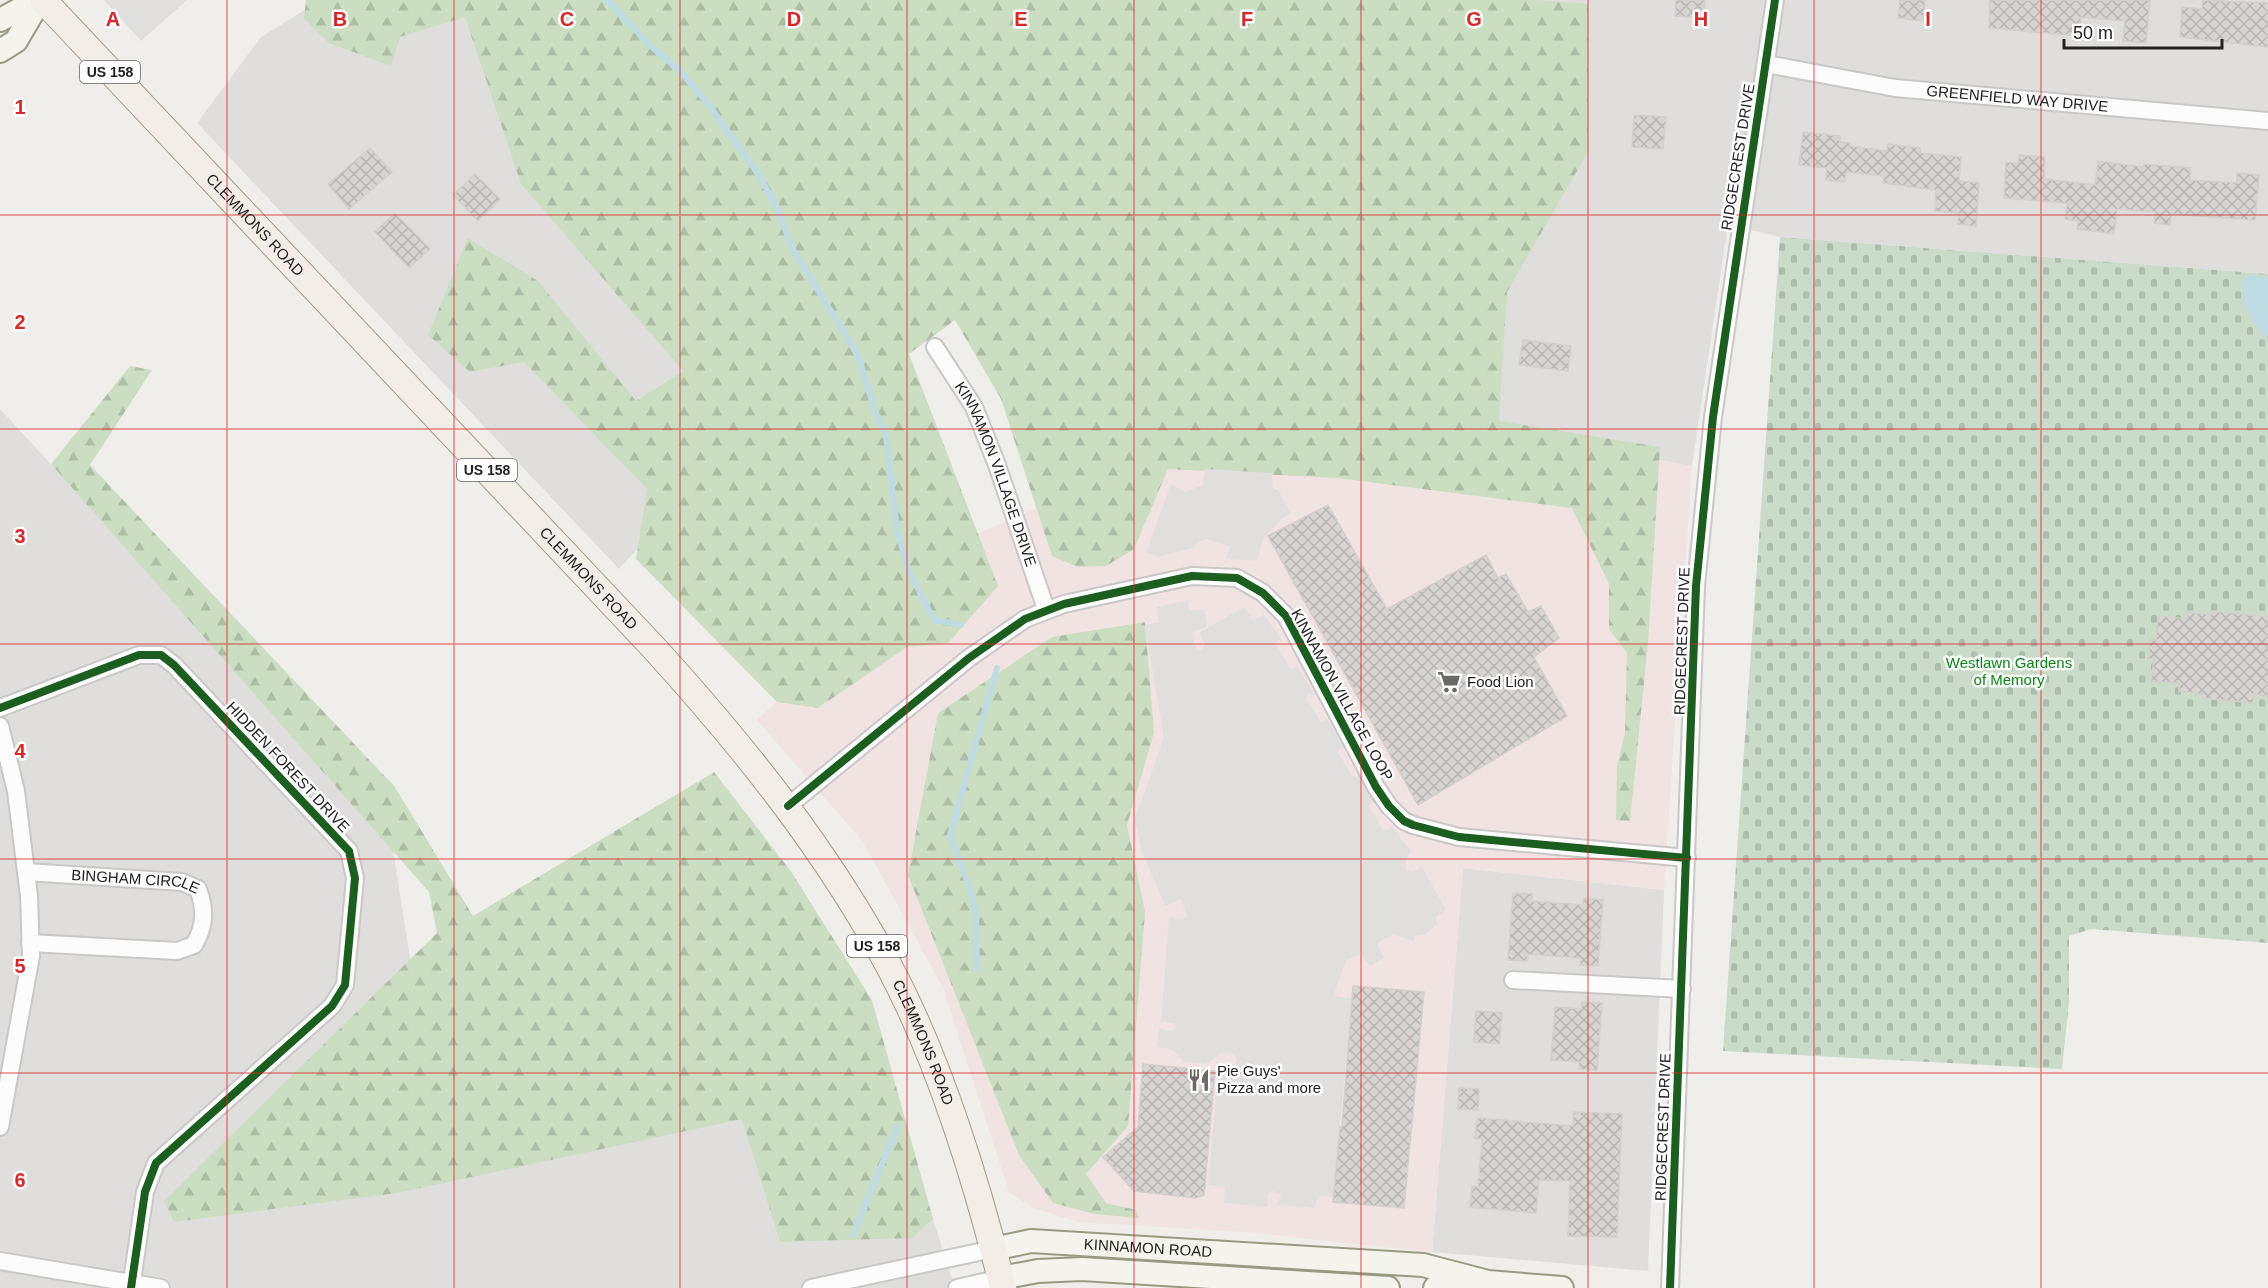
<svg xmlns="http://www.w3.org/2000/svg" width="2268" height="1288" viewBox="0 0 2268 1288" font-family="Arial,sans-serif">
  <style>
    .residential { fill: #dfdedc }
    .commercial { fill: #f1e3e1 }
    .forest { fill: url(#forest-firs) }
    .cemetery { fill: url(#cemetery-stones) }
    .parking { fill: #e0dfde }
    .water { fill: #bfdbe3 }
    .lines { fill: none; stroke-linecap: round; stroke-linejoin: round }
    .stream { stroke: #bfdbe3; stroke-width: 6 }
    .building { fill: url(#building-cross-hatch); stroke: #d3d0cc; stroke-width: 1.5 }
    .minor-casing { stroke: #c9c8c7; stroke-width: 20 }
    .secondary-casing { stroke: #999a82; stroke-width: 26 }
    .primary-casing { stroke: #a79c86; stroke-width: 28 }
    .minor { stroke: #fdfcfc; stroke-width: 16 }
    .secondary { stroke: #f4f4ed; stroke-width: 22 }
    .primary { stroke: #f3ede7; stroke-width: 26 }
    .cycleway-casing { stroke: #fff; stroke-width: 11 }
    .cycleway { stroke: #1b5e20; stroke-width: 8 }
    .grid { fill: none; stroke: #d62828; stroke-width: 1.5; stroke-opacity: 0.55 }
    .labels { text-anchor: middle; stroke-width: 5; stroke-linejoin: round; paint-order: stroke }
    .shield { fill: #fff; stroke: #646464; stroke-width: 1.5 }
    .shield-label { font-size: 14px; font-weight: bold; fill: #222 }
    .street-label { font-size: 15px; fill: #222; stroke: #fff }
    .park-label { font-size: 15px; fill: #0c8416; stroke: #fff }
    .poi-label { font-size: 15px; fill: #222; stroke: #fff; text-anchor: start }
    .grid-label { font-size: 20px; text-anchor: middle; font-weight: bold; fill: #d62828; stroke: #fff; stroke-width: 5; stroke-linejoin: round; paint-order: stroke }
  </style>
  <defs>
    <pattern id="forest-firs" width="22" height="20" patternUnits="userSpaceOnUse" patternTransform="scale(1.5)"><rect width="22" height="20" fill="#cbdec1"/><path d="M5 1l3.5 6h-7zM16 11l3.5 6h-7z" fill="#aebea6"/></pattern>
    <pattern id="cemetery-stones" width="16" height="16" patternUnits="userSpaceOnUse" patternTransform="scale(1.5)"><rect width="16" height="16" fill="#cadbca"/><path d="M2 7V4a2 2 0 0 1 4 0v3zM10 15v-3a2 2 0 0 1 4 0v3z" fill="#adbcad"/></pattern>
    <pattern id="building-cross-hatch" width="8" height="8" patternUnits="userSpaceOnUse" patternTransform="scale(1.5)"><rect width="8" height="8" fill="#d7d4d2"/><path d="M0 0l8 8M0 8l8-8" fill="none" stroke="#b8b6b4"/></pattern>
  </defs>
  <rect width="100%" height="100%" fill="#f0eeeb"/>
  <path class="residential" d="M321,0h213l223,417 -138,152 -422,-446 64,-86z
    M1018,0h1250v274l-488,-37 -52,-12 -36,241 -230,-41z
    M0,409l390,422 46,292 441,-81 78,246h-955z
    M1463,868l201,22 -16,381 -216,-19z"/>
  <path class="commercial" d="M1462,425l230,41 -28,424 -201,-22 -31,384 -189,-20 -164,-10 -46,-14 -24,-16 -66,-204 -80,-146 -106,-122 183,-170 202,-87z"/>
  <path class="forest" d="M306,0h1225l57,4v148l-81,140 -8,129 161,26 -12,196 -18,178 -14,-1 1,-54 8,-34 2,-79 -18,-24v-45l-37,-76 -235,-30 -169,-9 -34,80 -28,17 -28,1 -26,-11 -51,-157 -46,-79 -46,34 89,232 -50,57 -41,4 -89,61 -41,-6 -141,-143 11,-70 -123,-127 -54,10 -42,-37 40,-97 70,43 98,120 47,-30 -162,-187 -56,-167 -65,20 -9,29 -62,-23 -25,-24z
    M130,366l22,4 -62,95 305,322 78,129 241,-144 76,98 82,130 61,219 -21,19 -132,4 -38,-123 -345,74 -223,29 -10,-21 273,-268 -8,-41 -378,-428z
    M1145,622l9,110 -27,93 18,87 -17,214 -42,48 20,29 30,7 3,8 -45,-4 -41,-11 -34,-48 -111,-280 30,-162 114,-76z"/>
  <path class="cemetery" d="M1780,237l488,37v669l-177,-14 -22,7v66l-7,67 -339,-18z"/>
  <path class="parking" d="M104,0h83l-46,41z
    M1205,469l67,4 1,15 5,2 13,23 -9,5 -19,21 -6,22 -32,-3 6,-11 -24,-8 -10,3 -2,5 -37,10 -12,-4 25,-69 14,8 18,-7z
    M1188,600l1,10h16l2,17 -15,5 5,19 6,-1 2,-6 -6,-11 45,-26 9,13 9,-4 -1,-5 22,30 -5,-1 -2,4 14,25 5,-1 1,-4 19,32 -6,-3 -3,5 15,24 6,-3 19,30 -5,-1 -3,4 14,24 5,1 2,-4 18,30 -5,-1 -3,4 13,22 5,2 4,-4 20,25 -5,9v11l7,1 9,-5 24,43 -10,7 1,7 -12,11 -10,1 -1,5 -21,-6 -14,7 -1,4 6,12 -14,8 -9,-12 -15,7 -12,33 4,3 14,1 -19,199 -15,-1 -4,12 -36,-3 3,-11 -8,-3 -5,3 -1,13 -43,-4 1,-16 -17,-2 11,-120h16l2,-7 -4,-4 -12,-1 -15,11 -21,-2 -13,-13 -15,-2 2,-19 11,3 7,-3 -3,-5 -13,-1 8,-105 14,2 4,-4 -6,-16 -16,7 -24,-57 -6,-31 29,-80 -19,-113 14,-3 -2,-15z"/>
  <path class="water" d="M2250,275l18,3v61c-16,-19 -29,-34 -26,-60z"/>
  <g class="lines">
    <path class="stream" d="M607,0l44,46 28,24 26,30 54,75 18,33 15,40 66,107 17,56 11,24 11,94 11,40 26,51 27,5
      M977,969l-1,-54 -5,-24 -21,-56 47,-167
      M853,1235l44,-107"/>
  </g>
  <path class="building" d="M1676,0h29l-1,18 -29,-2z
    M1900,0h25l-2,21 -25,-3z
    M1990,0h160l-4,43 -23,-2 2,-20 -44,-4 -2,19 -90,-8z
    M2203,0l65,3v44l-88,-10 2,-30 20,2z
    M1634,115l32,2 -3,32 -31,-2z
    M1803,132l37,4v6l10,1v3l37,5 1,-7 32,4v5l41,4 -2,24 20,2 -3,43 -18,-2 1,-11 -24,-2 1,-21 -53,-7 1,-7 -38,-4 -1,10 -19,-2 1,-12 -28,-3z
    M370,148l22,24 -43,37 -21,-25z
    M2019,155l26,2 -1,22 51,6 3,-24 46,6v-3l47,4 -1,12 47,3v-10l22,2 -4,45 -84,-6 -1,11 -16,-2 1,-11 -38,-3 -3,25 -37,-5 1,-8 -13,-2 2,-16 -63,-5 2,-36 12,1z
    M475,174l25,25 -22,22 -25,-26z
    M395,213l35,36 -21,19 -34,-36z
    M1523,340l48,6 -3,25 -49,-6z
    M1328,505l59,104 99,-54 12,23 8,-4 22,38 13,-6 18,32 -25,19 33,59 -149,89 -150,-269z
    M2212,611l56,6v79l-14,-2 -1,9 -51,-5 1,-4 -24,-3v-8l-28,-2 3,-22h-6l2,-19h6l2,-24 29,3v-7l25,3z
    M1513,893l19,1 -1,7 52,4 1,-7 19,2 -5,66 -18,-1 1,-7 -53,-4 -1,7 -19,-1z
    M1353,986l71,6 -20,216 -71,-6 7,-75h2z
    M1582,1002l20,1 -5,67 -18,-1v-7l-28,-2 4,-53 27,2z
    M1476,1011l26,2 -3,31 -25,-2z
    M1143,1064l72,7 -11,124 -8,3 -62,-7 -31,-34 35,-30z
    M1459,1088l20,1 -1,21 -20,-1z
    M1574,1112l48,2 -5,123 -49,-1 2,-55 -31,-1 -3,33 -66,-6 2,-21 6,1 4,-48 -7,-1 2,-20 96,8z"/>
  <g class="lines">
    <g class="minor-casing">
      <g id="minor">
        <path id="s1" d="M1766,64l129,24 373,33"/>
        <path id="s2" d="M935,347l39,60 23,58 49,144"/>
        <path d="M0,708l139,-53h22l13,10 175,186 6,27 -10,107 -13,21 -176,157 -11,29 -14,96"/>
        <path d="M0,726l16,65 13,105 2,60 -31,171"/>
        <path d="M788,806l181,-148 56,-39 39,-15 128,-28 45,2 26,15 23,23 90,171 13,19 15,15 9,4 46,12 228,21"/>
        <path id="s3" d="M26,872l156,10 16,7c8,21 7,37 -4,56l-17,6 -147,-8"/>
        <path d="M1513,980l169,9"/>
        <path d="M0,1261l161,27"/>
        <path d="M811,1288l182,-39"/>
        <path d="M957,1288l44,-10"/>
        <path d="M1670,1288l26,-702 17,-169 62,-417"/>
      </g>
    </g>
    <g class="secondary-casing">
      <g id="secondary">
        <path d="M0,20l37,-20"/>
        <path d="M0,51l16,-10 24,-41"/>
        <path id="s4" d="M993,1249l38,-8 392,24 65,17 74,6"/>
        <path d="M1001,1278l37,-7 44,-2 306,19"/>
        <path d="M1435,1288l40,-5"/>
      </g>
    </g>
    <g class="primary-casing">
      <g id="primary">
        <path id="s5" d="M43,0l611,648c90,99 172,201 236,320 50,94 88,217 113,320"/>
      </g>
    </g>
    <use href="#minor" class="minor"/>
    <use href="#secondary" class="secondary"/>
    <use href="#primary" class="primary"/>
    <g class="cycleway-casing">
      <path id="cycleway" d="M0,708l139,-53h22l13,10 175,186 6,27 -10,107 -13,21 -176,157 -11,29 -14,96
        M788,806l181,-148 56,-39 39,-15 128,-28 45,2 26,15 23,23 90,171 13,19 15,15 9,4 46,12 228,21
        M1670,1288l26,-702 17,-169 62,-417"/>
    </g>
    <use href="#cycleway" class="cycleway"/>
  </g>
  <path class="grid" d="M227,0v1288M454,0v1288M680,0v1288M907,0v1288M1134,0v1288M1361,0v1288M1588,0v1288M1814,0v1288M2041,0v1288M0,215h2268M0,429h2268M0,644h2268M0,859h2268M0,1073h2268"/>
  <defs>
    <g id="supermarket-bare" transform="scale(1.8)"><path d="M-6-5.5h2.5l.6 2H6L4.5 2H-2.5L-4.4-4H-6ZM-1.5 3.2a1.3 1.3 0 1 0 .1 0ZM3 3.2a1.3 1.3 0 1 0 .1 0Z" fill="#6a6968" stroke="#fff" stroke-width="2.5" paint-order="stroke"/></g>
    <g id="restaurant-bare" transform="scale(1.8)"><path d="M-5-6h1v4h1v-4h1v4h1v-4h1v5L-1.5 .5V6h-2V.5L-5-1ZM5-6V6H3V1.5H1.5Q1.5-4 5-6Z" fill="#6a6968" stroke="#fff" stroke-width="2.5" paint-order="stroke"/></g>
  </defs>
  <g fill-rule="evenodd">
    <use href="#supermarket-bare" x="1449" y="682"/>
    <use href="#restaurant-bare" x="1199" y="1080"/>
  </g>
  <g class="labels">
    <g class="shield">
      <rect x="80" y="61" width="60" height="22" rx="4.5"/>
      <rect x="457" y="459" width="60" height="22" rx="4.5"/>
      <rect x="847" y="935" width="60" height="22" rx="4.5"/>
    </g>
    <g class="shield-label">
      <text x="110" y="77">US 158</text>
      <text x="487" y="475">US 158</text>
      <text x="877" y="951">US 158</text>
    </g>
    <g class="street-label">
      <text dy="5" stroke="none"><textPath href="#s1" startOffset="254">GREENFIELD WAY DRIVE</textPath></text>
      <text transform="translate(1738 157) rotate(-81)" y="5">RIDGECREST DRIVE</text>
      <text dy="5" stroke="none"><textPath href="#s5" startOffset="309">CLEMMONS ROAD</textPath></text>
      <text dy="5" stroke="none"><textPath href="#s2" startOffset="142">KINNAMON VILLAGE DRIVE</textPath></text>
      <text dy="5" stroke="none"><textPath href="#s5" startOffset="795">CLEMMONS ROAD</textPath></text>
      <text transform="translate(1682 641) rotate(-88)" y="5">RIDGECREST DRIVE</text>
      <text transform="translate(1342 695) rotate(61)" y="5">KINNAMON VILLAGE LOOP</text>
      <text transform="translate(288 767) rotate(47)" y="5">HIDDEN FOREST DRIVE</text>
      <text dy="5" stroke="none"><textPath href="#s3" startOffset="110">BINGHAM CIRCLE</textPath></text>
      <text dy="5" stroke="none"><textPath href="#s5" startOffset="1371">CLEMMONS ROAD</textPath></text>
      <text transform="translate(1663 1127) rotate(-88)" y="5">RIDGECREST DRIVE</text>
      <text dy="5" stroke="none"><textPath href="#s4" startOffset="156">KINNAMON ROAD</textPath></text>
    </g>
    <g class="park-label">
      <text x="2009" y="668">Westlawn Gardens<tspan x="2009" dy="17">of Memory</tspan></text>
    </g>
    <g class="poi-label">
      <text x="1467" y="687">Food Lion</text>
      <text x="1217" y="1076">Pie Guys'<tspan x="1217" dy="17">Pizza and more</tspan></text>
    </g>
  </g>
  <g class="grid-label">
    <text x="113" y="26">A</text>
    <text x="340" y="26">B</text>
    <text x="567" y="26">C</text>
    <text x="794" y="26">D</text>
    <text x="1021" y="26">E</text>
    <text x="1247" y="26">F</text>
    <text x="1474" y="26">G</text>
    <text x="1701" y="26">H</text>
    <text x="1928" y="26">I</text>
    <text x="20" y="114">1</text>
    <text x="20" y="329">2</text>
    <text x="20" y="543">3</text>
    <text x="20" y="758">4</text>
    <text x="20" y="973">5</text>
    <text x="20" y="1187">6</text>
  </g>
  <path d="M2064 39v9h158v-9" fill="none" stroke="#222222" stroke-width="3"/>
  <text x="2073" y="39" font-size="18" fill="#222222" stroke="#ffffff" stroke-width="4.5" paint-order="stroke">50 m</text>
</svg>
